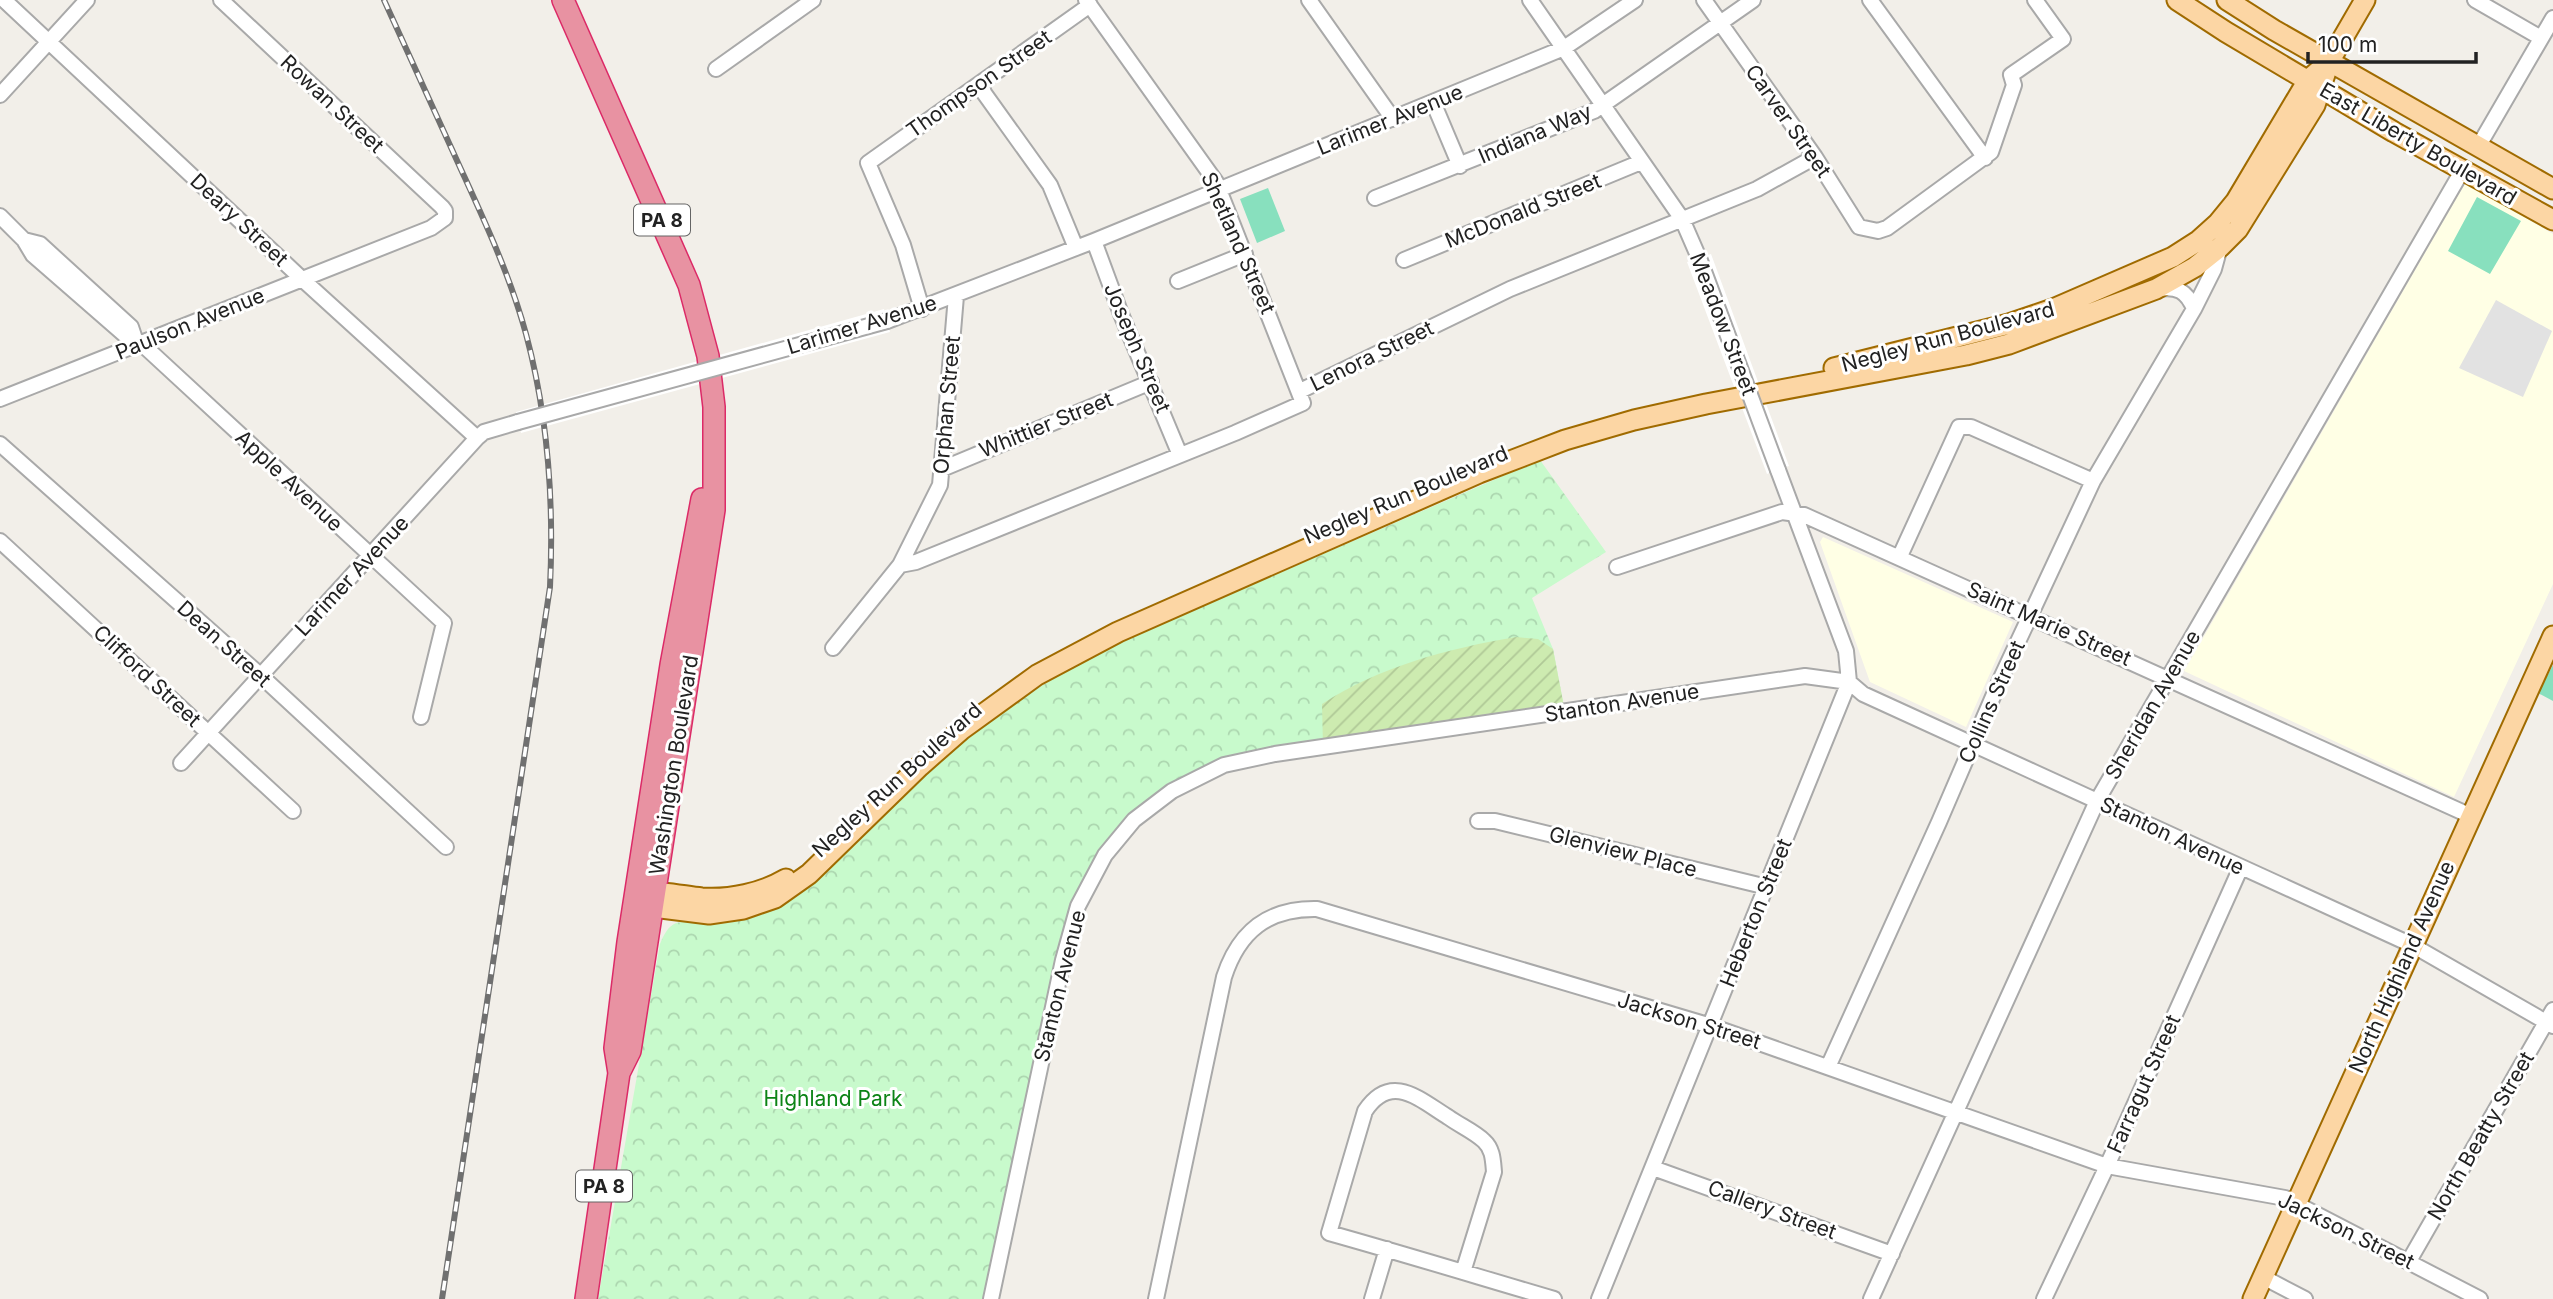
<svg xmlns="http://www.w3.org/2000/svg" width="2553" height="1299" viewBox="0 0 2553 1299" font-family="Inter,sans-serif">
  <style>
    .education { fill: #ffffe5 }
    .park { fill: url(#park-crowns) }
    .garden { fill: url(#garden-furrows) }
    .pitch { fill: #88e0be }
    .parking { fill: #e2e2e2 }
    .pier { fill: #fff }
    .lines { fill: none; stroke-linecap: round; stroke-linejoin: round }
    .minor-casing { stroke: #a9a9a9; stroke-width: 18 }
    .major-casing { stroke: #a06b00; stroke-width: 23 }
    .highway-casing { stroke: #dc2a67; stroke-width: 24 }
    .minor { stroke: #fff; stroke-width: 14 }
    .major { stroke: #fcd6a4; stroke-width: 19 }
    .highway { stroke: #e892a2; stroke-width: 21 }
    .rail-casing { stroke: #707070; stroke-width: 6 }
    .rail { stroke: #fff; stroke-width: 3.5; stroke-dasharray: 10; stroke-linecap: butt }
    .minor-bridge-casing { stroke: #a9a9a9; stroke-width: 18; stroke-linecap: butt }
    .minor-bridge { stroke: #fff; stroke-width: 14 }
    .labels { text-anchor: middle; stroke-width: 6; stroke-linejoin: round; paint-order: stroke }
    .shield { fill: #fff; stroke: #646464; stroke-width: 2 }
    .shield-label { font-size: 19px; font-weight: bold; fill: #222 }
    .street-label { font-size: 21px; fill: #222; stroke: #fff }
    .park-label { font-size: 21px; fill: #0c8416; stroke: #fff }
  </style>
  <defs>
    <pattern id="park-crowns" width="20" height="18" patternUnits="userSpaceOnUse" patternTransform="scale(1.75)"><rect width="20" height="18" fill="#c8facc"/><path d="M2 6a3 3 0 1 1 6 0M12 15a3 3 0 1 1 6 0" fill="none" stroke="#acd6af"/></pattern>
    <pattern id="garden-furrows" width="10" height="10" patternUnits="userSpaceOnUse" patternTransform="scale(1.75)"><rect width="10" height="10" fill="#cdebb0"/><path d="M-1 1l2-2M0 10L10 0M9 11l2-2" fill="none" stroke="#b0c997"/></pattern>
  </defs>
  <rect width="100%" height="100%" fill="#f2efe9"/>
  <path class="education" d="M2466,182l87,52v350l-99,213 -270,-126z
    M1823,537l190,85 -47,105 -96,-45 -50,-140z"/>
  <path class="park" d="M1540,460l66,92 -74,46 21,51 12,63 -290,42 -103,37 -67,64 -27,51 -87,393h-393l62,-355c3,-8 8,-18 16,-21 10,-3 23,1 34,1 32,0 61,-12 88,-28 54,-43 98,-95 149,-140 53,-47 112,-83 175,-115z"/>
  <path class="garden" d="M1516,637l22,2 15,10 12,63 -242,35 -1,-43c56,-37 128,-56 194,-67z"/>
  <path class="pitch" d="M1268,188l17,43 -28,12 -17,-44z
    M2477,197l44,24 -31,53 -42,-23z
    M2553,665v36l-15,-8z"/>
  <path class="parking" d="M2496,300l56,31 -29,66 -64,-29z"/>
  <path class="pier" d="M1711,254l78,212 -22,8 -80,-212z
    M884,309l6,23 -369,101 -5,-21z"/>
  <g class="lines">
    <g class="minor-casing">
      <path id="minor" d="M4,0l298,279 175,159
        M1309,0l84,119
        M1530,0l152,219 17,39
        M1704,0l111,157 44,70 19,4 9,-3 104,-76 23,-67 -3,-10 52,-36 -28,-39
        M1870,0l115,158
        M2475,0l66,38
        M716,69l97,-69
        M981,83l3,10 66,92 26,63
        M0,95l87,-95
        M1433,102l27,64
        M2478,147l75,-129
        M1375,198l219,-87 159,-111
        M0,216l24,24 9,15 93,81 9,3 7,5 302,279 -23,94
        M24,240l16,4 91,83 4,12
        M1094,241l27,73 59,141
        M1404,260l237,-98
        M1178,281l67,-27
        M2158,289c19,-3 29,2 36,20
        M922,309l-19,-64 -35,-82 222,-158
        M887,321l207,-80 470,-193 71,-48
        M1300,391l210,-102 247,-100 58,-32
        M0,399l431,-171 14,-10v-7l-3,-4 -221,-207
        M0,444l260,231 186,172
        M942,469l209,-87
        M0,541l293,270
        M1900,556l59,-129h12l122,54
        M900,565l16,-3 319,-129 68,-30 -87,-221 -130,-182
        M1617,567l165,-55 22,3 667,301
        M833,648l67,-83 40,-80 16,-189
        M181,763l296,-325 7,-6 34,-10
        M1478,821h17l272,66
        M1828,1067l111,-245 62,-144 92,-197 101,-172 20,-40 6,-22
        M1653,1168l239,86
        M2409,1261l144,-251
        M1463,1272l31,-100c-1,-11 -1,-23 -10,-31 -9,-9 -25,-16 -36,-24 -29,-18 -57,-45 -83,-6l-36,122c75,21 150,44 225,66
        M2263,1277l42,22
        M991,1299l72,-339 15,-54 27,-51 29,-35 38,-29 52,-26 51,-11 530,-78 44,6 14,12 549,251 141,81
        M1156,1299l68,-322c15,-46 44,-69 93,-68l394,117 396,140 178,32 195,101
        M1372,1299l15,-50
        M1599,1299l250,-617 -3,-31 -68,-181
        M1871,1299l226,-498 365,-630
        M2044,1299l63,-133 134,-299"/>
    </g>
    <g class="major-casing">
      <path id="major" d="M2177,0l49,32 168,100 159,88
        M2227,0l47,30 279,159
        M1834,368l175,-44 44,-15 120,-52 25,-16 20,-18 18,-22 72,-121 21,-18
        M642,895c20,-5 39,1 60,3 28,2 60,-5 84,-19
        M639,899l14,8 56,7 34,-5 32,-11 34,-24 111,-108 41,-36 76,-55 81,-43 361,-159 86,-33 69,-20 72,-16 260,-49 43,-11 147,-55 39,-22 25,-20 18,-18 77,-124 14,-43 36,-62
        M2253,1299l300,-663"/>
    </g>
    <g class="highway-casing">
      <path id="highway" d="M563,0l126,285 19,71 6,51v103l-84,541 -11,22
        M586,1299l33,-226 -4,-25 13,-106 43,-277 31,-166"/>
    </g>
    <use href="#minor" class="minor"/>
    <use href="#major" class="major"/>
    <use href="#highway" class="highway"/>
    <g class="rail-casing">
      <path id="rail" d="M384,0c25,55 50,110 75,165 25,55 51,110 67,169 22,82 28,168 24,253l-108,712"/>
    </g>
    <use href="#rail" class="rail"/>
    <g class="minor-bridge-casing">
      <path id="minor-bridge" d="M1699,258l79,212
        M518,422l369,-101"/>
    </g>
    <use href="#minor-bridge" class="minor-bridge"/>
  </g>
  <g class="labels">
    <g class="shield">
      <rect x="634" y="204.5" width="56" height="31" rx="5"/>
      <rect x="576" y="1170.5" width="56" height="31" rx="5"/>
    </g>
    <g class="shield-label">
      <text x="662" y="227">PA 8</text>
      <text x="604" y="1193">PA 8</text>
    </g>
    <g class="street-label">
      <text transform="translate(979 84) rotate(-35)" y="7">Thompson Street</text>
      <text transform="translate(332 104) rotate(43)" y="7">Rowan Street</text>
      <text transform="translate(1390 120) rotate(-22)" y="7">Larimer Avenue</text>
      <text transform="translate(1788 121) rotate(55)" y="7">Carver Street</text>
      <text transform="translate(1535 134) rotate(-23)" y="7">Indiana Way</text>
      <text transform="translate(2418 144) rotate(30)" y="7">East Liberty Boulevard</text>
      <text transform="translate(1523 211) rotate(-22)" y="7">McDonald Street</text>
      <text transform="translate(239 220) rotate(43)" y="7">Deary Street</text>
      <text transform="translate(1238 243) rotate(66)" y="7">Shetland Street</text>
      <text transform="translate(190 324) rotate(-22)" y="7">Paulson Avenue</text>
      <text transform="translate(1723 324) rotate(69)" y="7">Meadow Street</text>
      <text transform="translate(862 325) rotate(-17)" y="7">Larimer Avenue</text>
      <text transform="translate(1948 337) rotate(-15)" y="7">Negley Run Boulevard</text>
      <text transform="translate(1137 348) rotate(67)" y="7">Joseph Street</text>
      <text transform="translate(1372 356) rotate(-26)" y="7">Lenora Street</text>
      <text transform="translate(947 405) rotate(-85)" y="7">Orphan Street</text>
      <text transform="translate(1046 425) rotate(-22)" y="7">Whittier Street</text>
      <text transform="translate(289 481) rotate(43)" y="7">Apple Avenue</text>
      <text transform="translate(1406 495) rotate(-23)" y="7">Negley Run Boulevard</text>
      <text transform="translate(352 576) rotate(-47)" y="7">Larimer Avenue</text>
      <text transform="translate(2049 624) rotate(24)" y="7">Saint Marie Street</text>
      <text transform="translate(224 644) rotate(42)" y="7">Dean Street</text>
      <text transform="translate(147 676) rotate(43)" y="7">Clifford Street</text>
      <text transform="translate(1992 702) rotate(-66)" y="7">Collins Street</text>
      <text transform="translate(1622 703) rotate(-9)" y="7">Stanton Avenue</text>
      <text transform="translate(2153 705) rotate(-60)" y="7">Sheridan Avenue</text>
      <text transform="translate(674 765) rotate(-81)" y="7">Washington Boulevard</text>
      <text transform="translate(897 780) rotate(-42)" y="7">Negley Run Boulevard</text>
      <text transform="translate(2172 836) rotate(25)" y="7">Stanton Avenue</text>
      <text transform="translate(1623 852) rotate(14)" y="7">Glenview Place</text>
      <text transform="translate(1756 913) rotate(-68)" y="7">Heberton Street</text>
      <text transform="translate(2402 967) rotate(-66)" y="7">North Highland Avenue</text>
      <text transform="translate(1060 986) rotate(-76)" y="7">Stanton Avenue</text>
      <text transform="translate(1689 1021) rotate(17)" y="7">Jackson Street</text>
      <text transform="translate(2144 1084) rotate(-66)" y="7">Farragut Street</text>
      <text transform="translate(2481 1136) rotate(-60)" y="7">North Beatty Street</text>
      <text transform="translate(1772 1210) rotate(20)" y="7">Callery Street</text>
      <text transform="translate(2346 1231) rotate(26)" y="7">Jackson Street</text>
    </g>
    <g class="park-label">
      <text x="833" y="1106">Highland Park</text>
    </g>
  </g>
  <path d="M2308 52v10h168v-10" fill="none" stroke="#222222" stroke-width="3.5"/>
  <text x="2318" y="52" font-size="21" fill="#222222" stroke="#ffffff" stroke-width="5" paint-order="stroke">100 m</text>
</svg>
